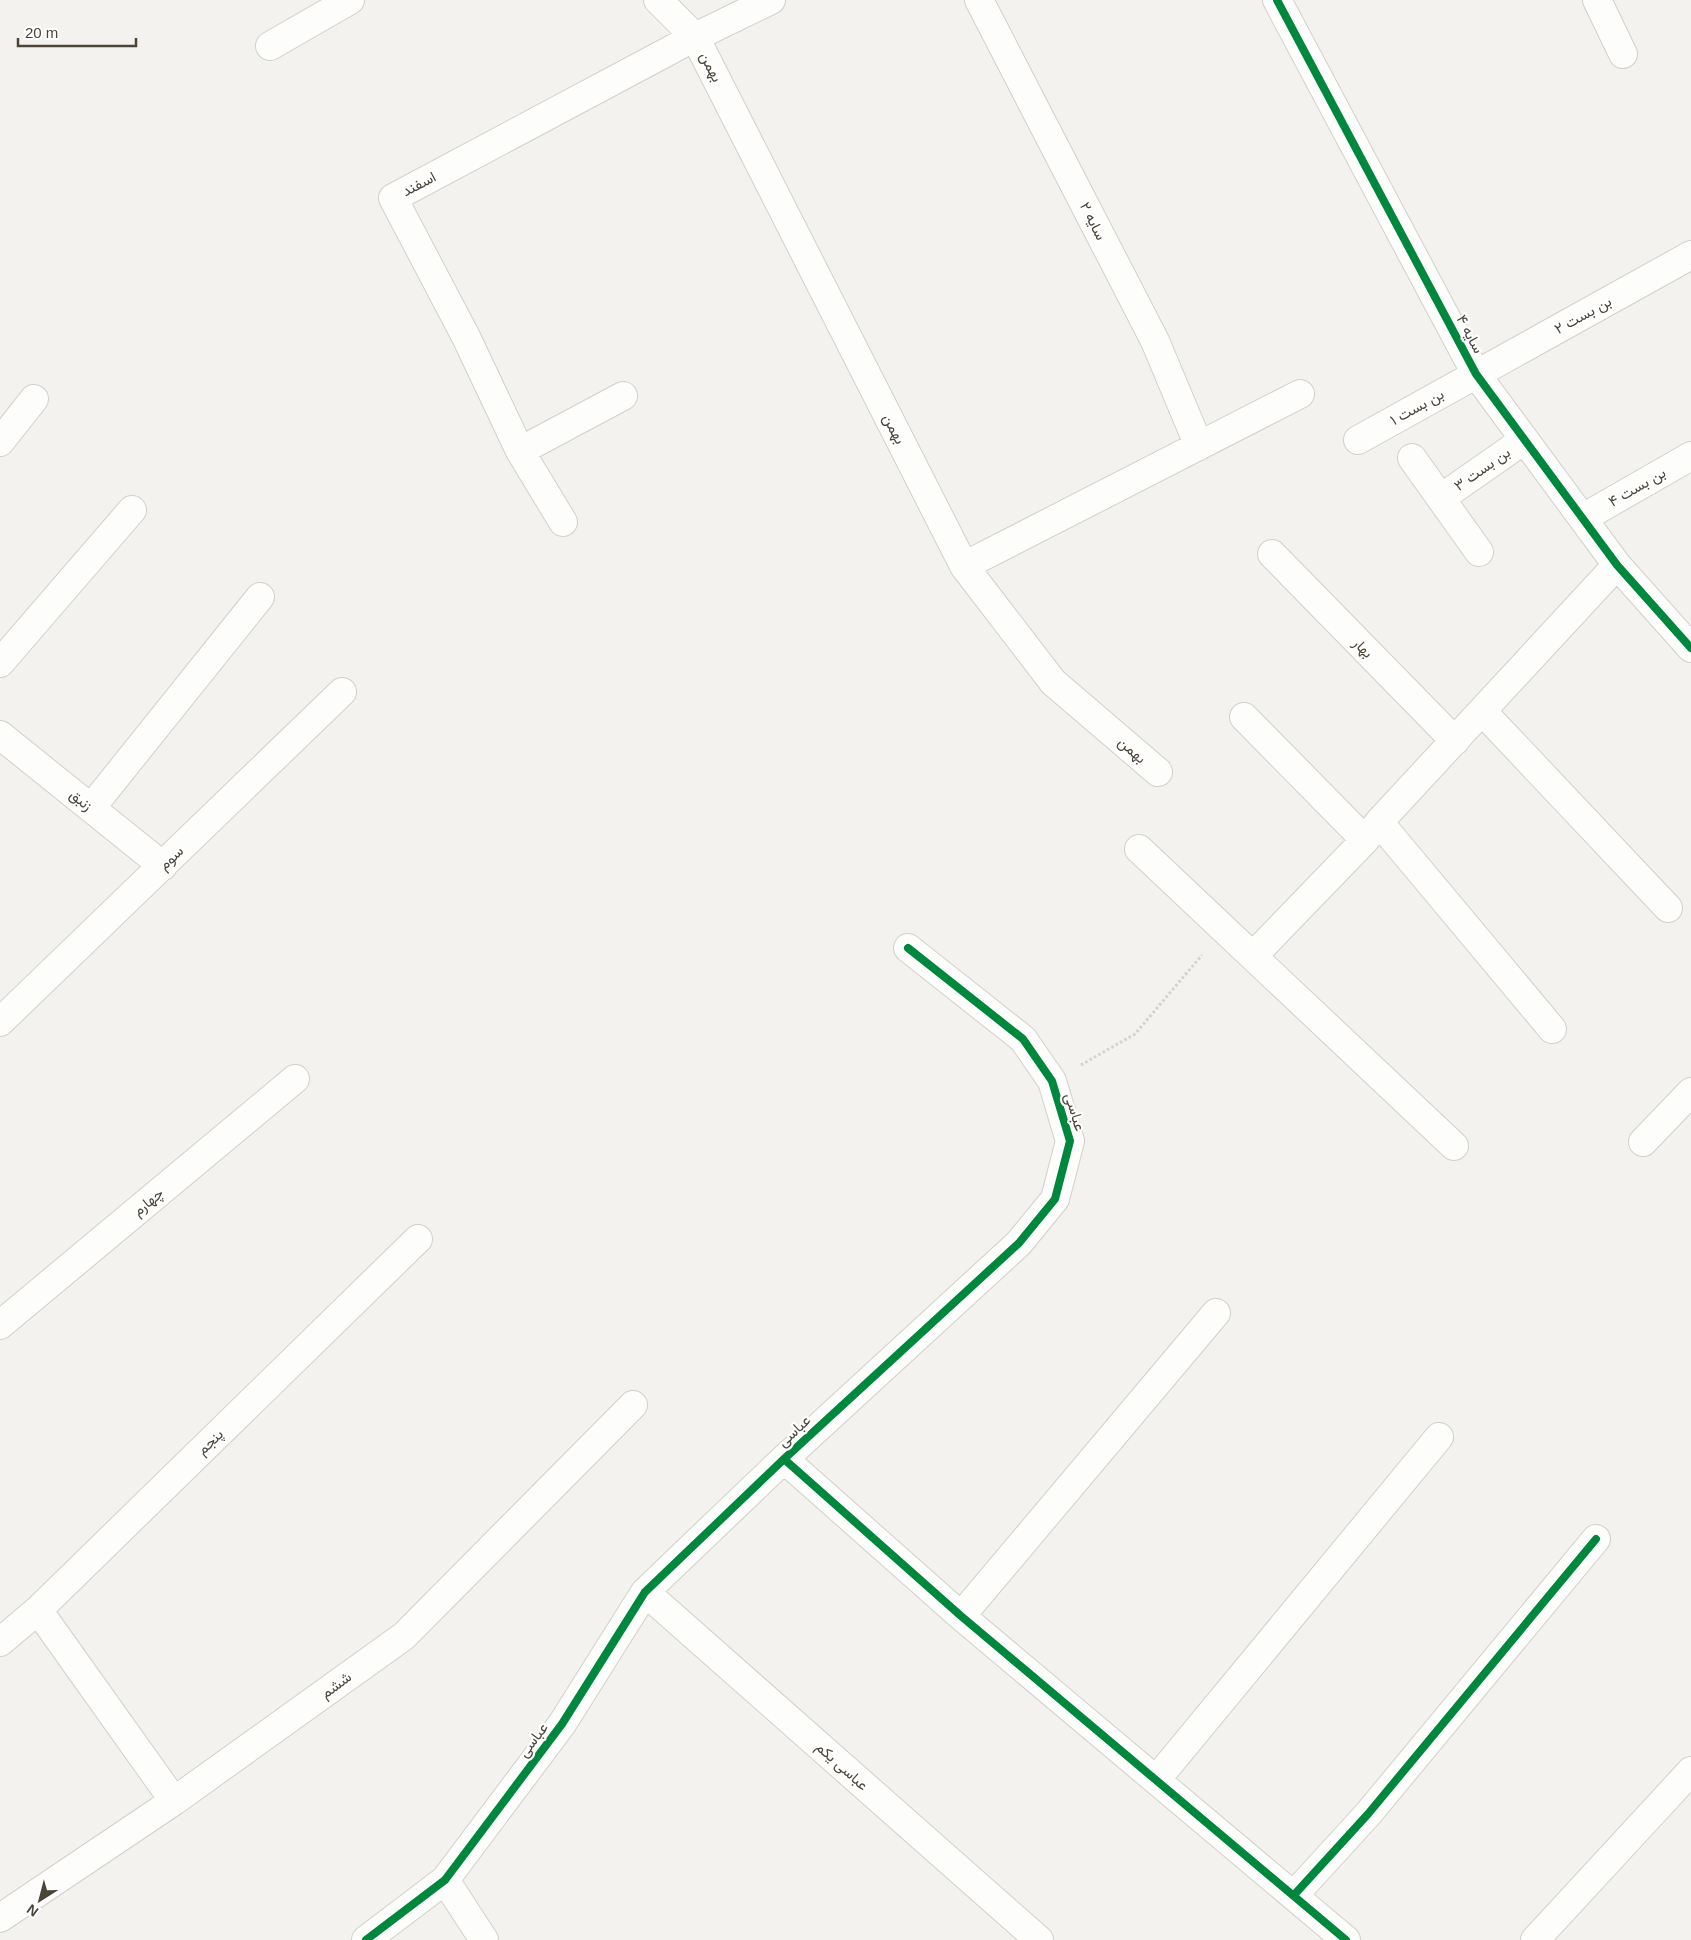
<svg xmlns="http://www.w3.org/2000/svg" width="1691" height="1940" viewBox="0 0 1691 1940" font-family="Arial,Vazirmatn,sans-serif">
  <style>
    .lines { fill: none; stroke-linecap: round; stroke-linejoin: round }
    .minor-casing { stroke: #d2d0cb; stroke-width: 30 }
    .path { stroke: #d3d2cc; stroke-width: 3; stroke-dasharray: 2.5 2.5; stroke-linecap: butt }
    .minor { stroke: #fdfdfc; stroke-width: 28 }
    .cycleway-casing { stroke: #fff; stroke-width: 11 }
    .cycleway { stroke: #00873e; stroke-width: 8 }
    .labels { text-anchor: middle; stroke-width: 4.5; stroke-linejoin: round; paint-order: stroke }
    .street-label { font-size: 15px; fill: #4b4439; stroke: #fff }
  </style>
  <rect width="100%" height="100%" fill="#f4f2ee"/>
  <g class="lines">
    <g class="minor-casing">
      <path id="minor" d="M658,0l37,37 269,529 89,116 105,90
        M979,0l176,341 44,105
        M1277,0l199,374 141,191 74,83
        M1597,0l26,54
        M270,46l80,-46
        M1358,440l333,-185
        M0,442l34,-43
        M520,451l103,-55
        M1412,458l67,94
        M1441,498l83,-58
        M1583,518l108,-62
        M563,522l-43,-71 -54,-114 -73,-139 302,-161 76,-37
        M1272,554l183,187
        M964,566l336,-172
        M0,663l132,-153
        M1482,711l186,197
        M1244,717l121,123
        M0,735l163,131
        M91,808l169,-211
        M1379,822l173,207
        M1139,849l315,297
        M1254,955l111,-115 14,-18 238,-257
        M0,1022l342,-330
        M1643,1142l48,-50
        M0,1325l295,-246
        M784,1459l177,157 385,324
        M645,1592l394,348
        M38,1610l136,191
        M961,1616l255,-303
        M0,1642l38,-32 380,-371
        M1156,1780l283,-343
        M445,1880l39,60
        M1294,1895l74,-81 228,-275
        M0,1918l174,-117 230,-165 229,-231
        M366,1940l79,-60 117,-156 83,-132 139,-133 235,-216 36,-44 15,-58 -18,-60 -29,-42 -115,-91
        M1535,1940l156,-169"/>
    </g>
    <path class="path" d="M1081,1065l54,-31 67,-79"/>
    <use href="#minor" class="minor"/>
    <g class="cycleway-casing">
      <path id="cycleway" d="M1277,0l199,374 141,191 74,83
        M784,1459l177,157 385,324
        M1294,1895l74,-81 228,-275
        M366,1940l79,-60 117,-156 83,-132 139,-133 235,-216 36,-44 15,-58 -18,-60 -29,-42 -115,-91"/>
    </g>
    <use href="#cycleway" class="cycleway"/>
  </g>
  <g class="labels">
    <g class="street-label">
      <text transform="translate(711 67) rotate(63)" y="5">بهمن</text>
      <text transform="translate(419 184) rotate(-28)" y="5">اسفند</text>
      <text transform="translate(1093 221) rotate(63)" y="5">سایه ۲</text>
      <text transform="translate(1583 315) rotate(-29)" y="5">بن بست ۲</text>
      <text transform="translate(1470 334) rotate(62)" y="5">سایه ۴</text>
      <text transform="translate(1417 407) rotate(-29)" y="5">بن بست ۱</text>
      <text transform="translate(894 429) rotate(63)" y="5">بهمن</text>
      <text transform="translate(1482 469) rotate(-35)" y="5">بن بست ۳</text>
      <text transform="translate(1637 487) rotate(-30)" y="5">بن بست ۴</text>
      <text transform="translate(1363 648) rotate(45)" y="5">بهار</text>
      <text transform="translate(1132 750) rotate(41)" y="5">بهمن</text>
      <text transform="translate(81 800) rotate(39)" y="5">زنبق</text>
      <text transform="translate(171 858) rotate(-44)" y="5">سوم</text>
      <text transform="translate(1075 1112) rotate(73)" y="5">عباسی</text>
      <text transform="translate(148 1202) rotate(-40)" y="5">چهارم</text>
      <text transform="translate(794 1431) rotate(-43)" y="5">عباسی</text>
      <text transform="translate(210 1442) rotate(-44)" y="5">پنجم</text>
      <text transform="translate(336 1685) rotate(-36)" y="5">ششم</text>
      <text transform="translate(533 1740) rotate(-53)" y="5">عباسی</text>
      <text transform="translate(842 1766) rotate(42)" y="5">عباسی یکم</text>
    </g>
  </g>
  <g transform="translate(40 1900) rotate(216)" stroke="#ffffff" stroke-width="4" paint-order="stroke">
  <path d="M0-4L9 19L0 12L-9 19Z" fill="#4b4439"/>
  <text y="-8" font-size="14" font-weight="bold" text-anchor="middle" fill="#4b4439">N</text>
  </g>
  <path d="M18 38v8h118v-8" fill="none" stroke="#4b4439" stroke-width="2.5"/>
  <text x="25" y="38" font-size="15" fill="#4b4439" stroke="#ffffff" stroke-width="4" paint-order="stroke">20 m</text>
</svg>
